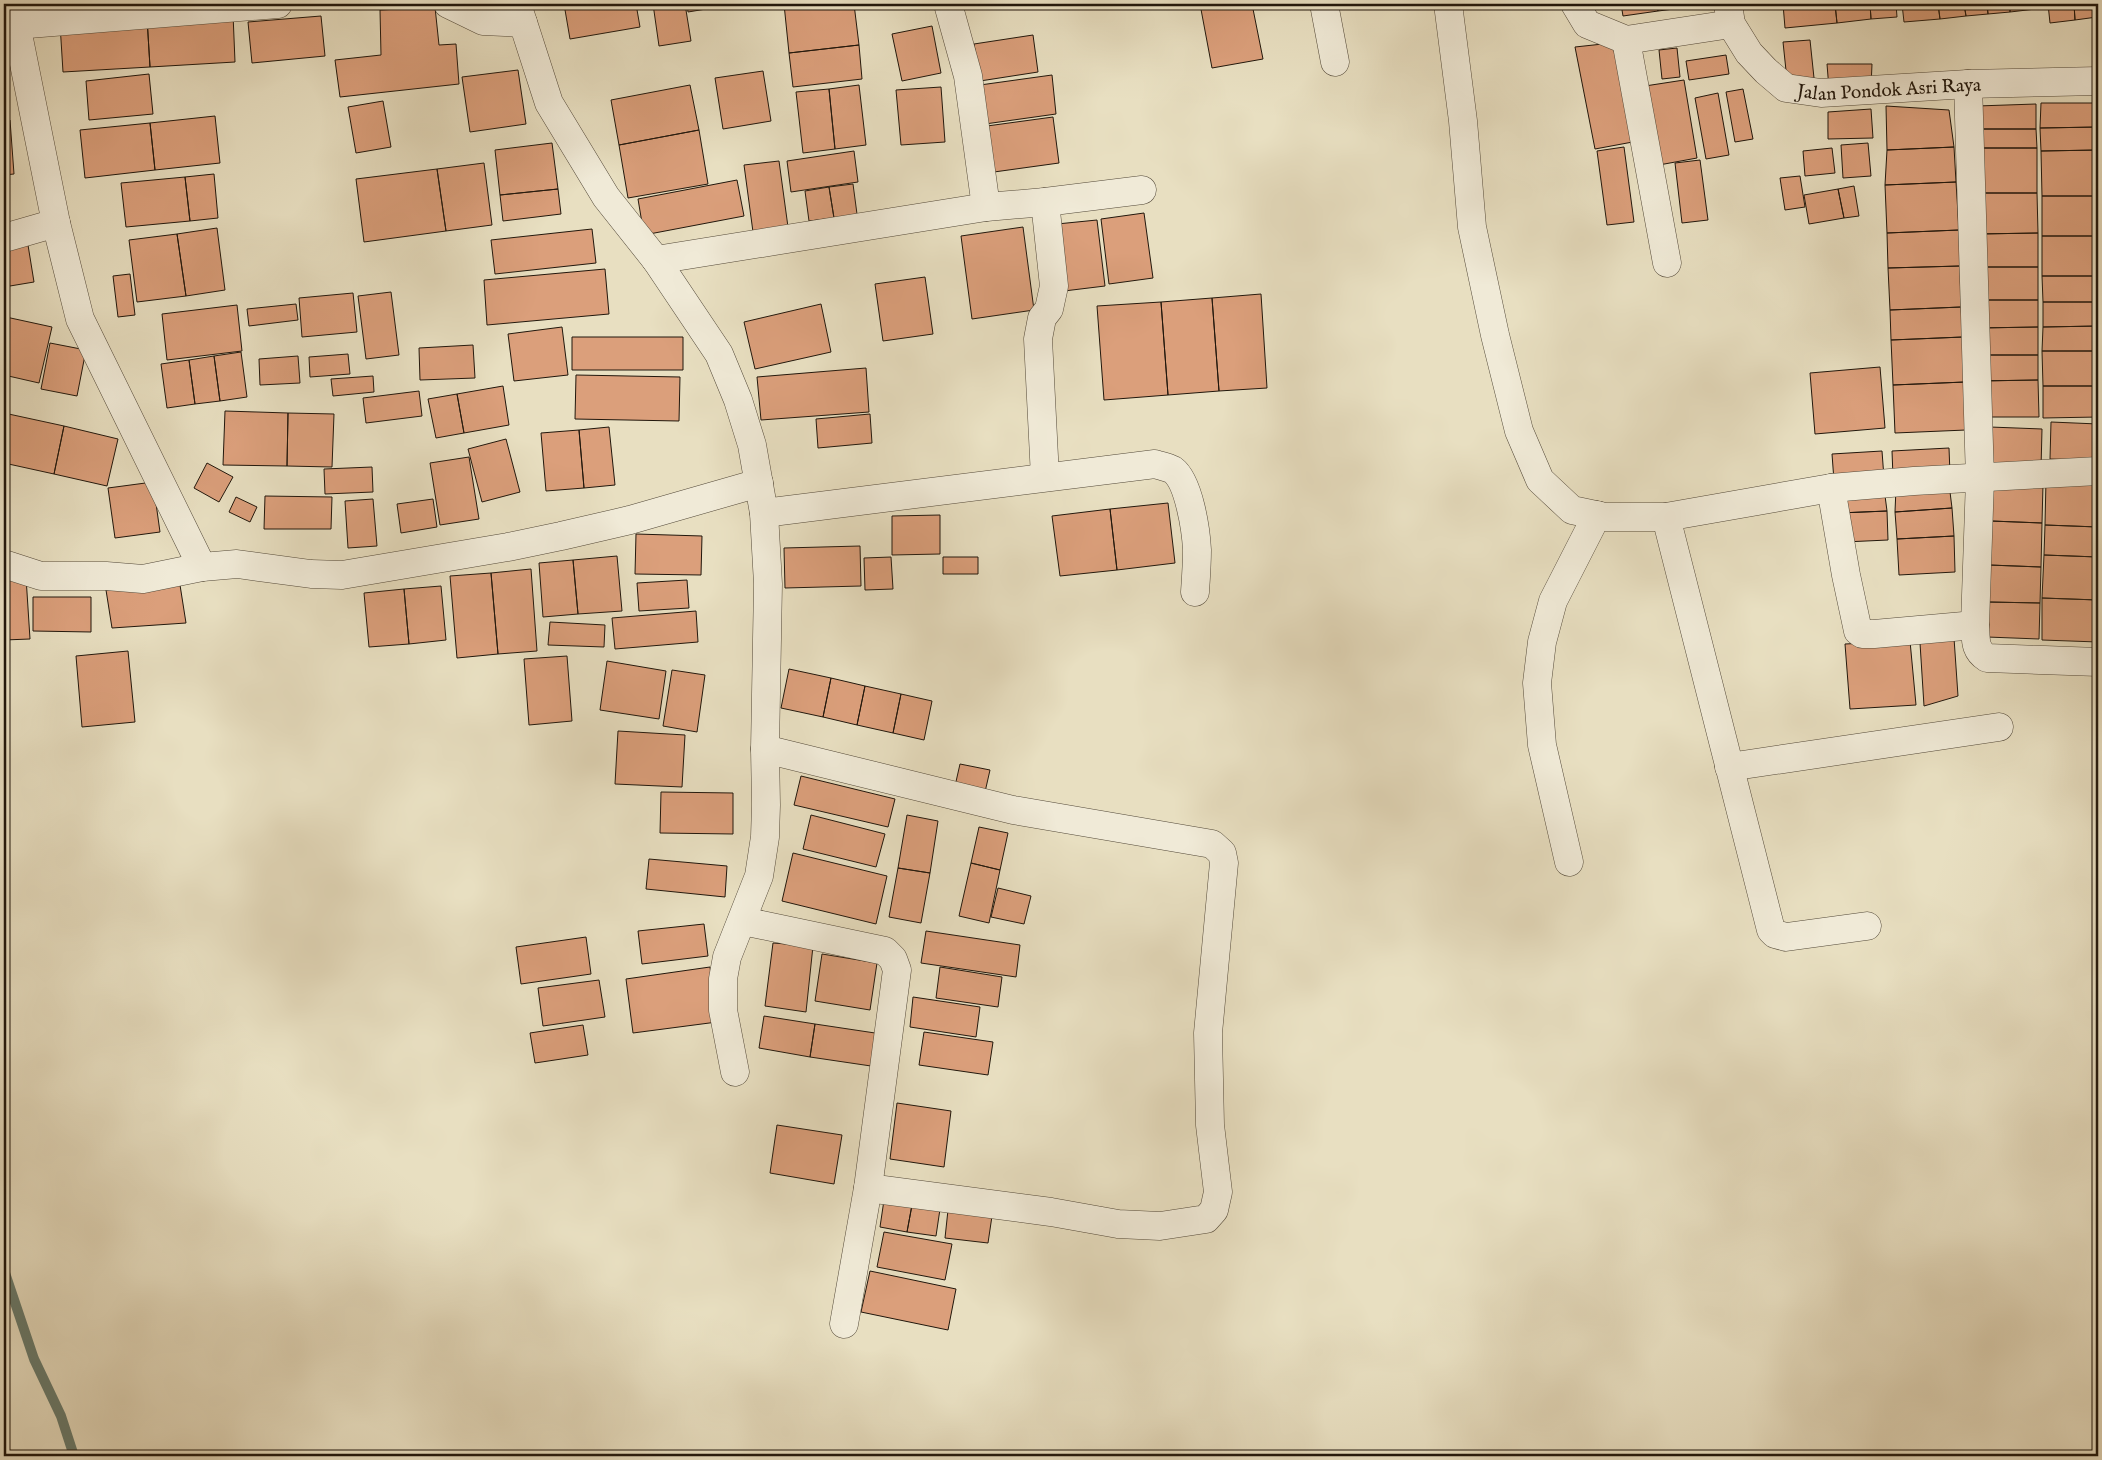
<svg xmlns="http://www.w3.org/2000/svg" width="2102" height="1460" viewBox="0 0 2102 1460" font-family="'IM FELL English',serif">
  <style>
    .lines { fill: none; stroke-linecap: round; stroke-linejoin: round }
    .stream { stroke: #687b6d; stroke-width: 10 }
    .building { fill: #db9f7b; stroke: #21170c }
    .street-casing { stroke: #534939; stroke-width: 29 }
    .street { stroke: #f0ead7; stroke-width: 28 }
    .labels { text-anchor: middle; stroke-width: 5; stroke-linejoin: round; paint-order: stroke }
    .street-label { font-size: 19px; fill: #21170c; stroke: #f0ead7 }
  </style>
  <rect width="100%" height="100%" fill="#e8dfc1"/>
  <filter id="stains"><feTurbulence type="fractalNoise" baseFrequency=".004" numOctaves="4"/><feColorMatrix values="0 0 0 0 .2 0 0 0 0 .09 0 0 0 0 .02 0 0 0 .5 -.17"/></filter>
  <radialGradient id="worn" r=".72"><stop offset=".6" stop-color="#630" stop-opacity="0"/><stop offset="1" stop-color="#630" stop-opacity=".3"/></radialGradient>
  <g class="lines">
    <path class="stream" d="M4,1270l30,89 27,57 13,40"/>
  </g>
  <path class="building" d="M76,4h64l-64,2z
    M564,4h72l4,23 -70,12z
    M653,4h32l6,37 -32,5z
    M687,4h49l-48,8z
    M784,4h70l5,41 -70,8z
    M1200,4h52l11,55 -51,9z
    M1621,4h36l1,7 -35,5z
    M1657,4h49v1l-48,6z
    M1783,4h52l2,19 -52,5z
    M1835,4h35l1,15 -34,4z
    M1870,4h26l1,13 -26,2z
    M1902,4h36l2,15 -36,3z
    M1938,4h26l2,12 -26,3z
    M1964,4h23l1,10 -22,2z
    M1987,4h23v8l-22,2z
    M2010,4h34v4l-34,4z
    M2048,4h26l1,16 -25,3z
    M2074,4h21l2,13 -22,3z
    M435,7l4,38 17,-1 3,40 -119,13 -5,-37 46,-5 -1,-45z
    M233,14l2,48 -85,5 -3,-49z
    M321,16l4,40 -73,7 -4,-41z
    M147,18l3,49 -87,5 -3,-48z
    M932,26l9,47 -39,8 -10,-47z
    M1033,35l5,37 -58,9 -6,-37z
    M1810,40l4,38 -27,2 -4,-38z
    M1612,43l26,98 -43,8 -20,-102z
    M859,45l3,34 -69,8 -4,-34z
    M1677,48l3,29 -18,2 -3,-29z
    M1726,55l3,19 -40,6 -3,-19z
    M1827,64h45l-1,23 -42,2z
    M518,70l8,54 -56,8 -8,-55z
    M763,71l8,50 -48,8 -8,-51z
    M149,74l4,40 -64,6 -3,-39z
    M1052,75l4,39 -71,10 -5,-39z
    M1684,80l13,78 -38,7 -14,-79z
    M690,85l9,45 -80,15 -8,-45z
    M859,85l7,60 -31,4 -6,-60z
    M941,87l4,55 -44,3 -5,-55z
    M829,89l6,60 -32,4 -7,-61z
    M1743,89l10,50 -18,3 -9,-50z
    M1718,93l11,62 -23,4 -11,-61z
    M383,101l8,46 -35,6 -8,-46z
    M2041,103h57v24l-58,1z
    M2036,104v25h-58l-1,-23z
    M1886,106l63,4 5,37 -67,3z
    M1871,109l2,29 -45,1v-27z
    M215,116l5,47 -65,7 -5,-47z
    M1053,117l6,46 -65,9 -7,-46z
    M4,120h6l4,54 -10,1z
    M150,123l5,47 -70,8 -5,-48z
    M2098,127v23l-57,1 -1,-23z
    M1978,129h58l1,19h-59z
    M699,130l9,54 -80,14 -9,-53z
    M552,143l6,46 -58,6 -5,-45z
    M1868,143l3,33 -28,2 -2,-33z
    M1624,147l10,75 -27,3 -10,-74z
    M1954,147l2,35 -71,3 2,-35z
    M1832,148l3,25 -30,3 -2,-25z
    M1978,148h59v45h-60z
    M2098,150v46h-56l-1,-45z
    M854,151l4,31 -67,10 -4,-31z
    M1700,160l8,60 -26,3 -7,-60z
    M779,161l9,66 -35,5 -9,-67z
    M484,163l8,62 -46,6 -9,-62z
    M437,169l9,62 -82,11 -8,-63z
    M214,174l4,44 -28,3 -5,-44z
    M1800,176l5,31 -20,3 -5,-32z
    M185,177l5,44 -64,6 -5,-44z
    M737,180l7,36 -100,19 -6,-36z
    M1956,182l3,48 -72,3 -2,-48z
    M853,184l4,30 -23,4 -5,-31z
    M1854,186l5,30 -15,2 -6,-29z
    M829,187l5,31 -25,3 -4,-30z
    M558,189l3,25 -58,7 -3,-26z
    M1838,189l6,29 -35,6 -5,-29z
    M1977,193h60l1,40 -60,1z
    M2042,196h56v40h-56z
    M4,201l5,29 -5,1z
    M1144,213l9,65 -44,6 -8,-65z
    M1097,220l8,66 -41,5 -7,-67z
    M1023,227l11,83 -62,9 -11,-83z
    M217,228l8,62 -39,6 -9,-62z
    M592,229l4,34 -101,11 -4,-34z
    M1959,230l1,36 -72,2 -1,-35z
    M2038,233v34h-60v-33z
    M177,234l9,62 -49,6 -8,-62z
    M2042,236h56v40h-56z
    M28,245l6,37 -30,5v-38z
    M1960,266l1,41 -71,3 -2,-42z
    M1978,267h60v33h-60z
    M605,269l4,45 -122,11 -3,-45z
    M130,274l5,41 -17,2 -5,-41z
    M2042,276h56v26h-55z
    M925,277l8,57 -50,7 -8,-57z
    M391,292l8,63 -33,4 -8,-63z
    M353,293l4,39 -55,5 -3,-39z
    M1261,294l6,94 -48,3 -7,-93z
    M1212,298l7,93 -51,4 -7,-93z
    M1978,300h60v27l-60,1z
    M1161,302l7,93 -64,5 -7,-94z
    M2043,302h55v24l-55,1z
    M296,304l2,16 -49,6 -2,-17z
    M821,304l10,48 -76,17 -11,-47z
    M237,305l5,46 -75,9 -5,-46z
    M1961,307l2,30 -72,3 -1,-30z
    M6,317l46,10 -13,56 -35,-8v-49z
    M2098,326v25h-56l1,-24z
    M562,327l6,48 -54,6 -6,-47z
    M2038,327v28h-59l-1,-27z
    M572,337h111v33h-111z
    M1963,337l2,45 -72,3 -2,-45z
    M50,343l36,7 -9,46 -36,-7z
    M473,345l2,33 -55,2 -1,-32z
    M2042,351h56v35h-55z
    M241,352l6,45 -27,4 -6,-45z
    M348,354l2,20 -40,3 -1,-20z
    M1979,355h59v25l-60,1z
    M214,356l6,45 -25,3 -6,-44z
    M298,356l2,27 -40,2 -1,-26z
    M189,360l6,44 -28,4 -6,-44z
    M1880,367l5,61 -70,6 -5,-61z
    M866,368l3,44 -108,8 -4,-43z
    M576,375l104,2 -1,44 -104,-2z
    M373,376l1,16 -41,4 -2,-17z
    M2038,380l1,37h-60l-1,-36z
    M1965,382l1,48 -71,3 -2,-48z
    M503,386l6,39 -45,8 -7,-39z
    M2043,386h55v31l-55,1z
    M419,391l3,25 -56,7 -3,-25z
    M457,394l7,39 -28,5 -8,-39z
    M225,411l63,2 -1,53 -64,-1z
    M4,413l60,13 -10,48 -50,-11z
    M288,413l46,1 -2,53 -45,-1z
    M870,414l2,29 -54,5 -2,-29z
    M2051,422l47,2v37l-48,-2z
    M64,426l54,13 -11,47 -53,-12z
    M609,427l6,58 -31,3 -5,-58z
    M1990,427l52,2 -1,40 -51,-1z
    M579,430l5,58 -38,3 -5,-58z
    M506,439l14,53 -38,10 -14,-53z
    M1949,448l1,26 -57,3 -1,-26z
    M1882,451l2,27 -50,3 -2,-27z
    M469,457l10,62 -39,6 -10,-62z
    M207,463l26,14 -14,25 -25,-14z
    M372,467l1,25 -48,2 -1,-25z
    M2046,480l52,2v45l-53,-2z
    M153,482l7,50 -45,6 -7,-50z
    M1992,482l51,2 -1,39 -51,-2z
    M1949,484l3,24 -57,4 1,-24z
    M1884,488l3,23 -48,2 -1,-15z
    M265,496l67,1 -1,32h-67z
    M236,497l21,10 -7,15 -21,-10z
    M373,499l4,47 -29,2 -3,-47z
    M433,499l4,28 -36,6 -4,-29z
    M1168,503l7,60 -58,7 -7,-61z
    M1952,508l2,28 -57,3 -2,-27z
    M1110,509l7,61 -57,6 -8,-60z
    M1887,511l1,29 -44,2 -5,-29z
    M940,515v39l-48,1v-39z
    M1991,521l51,2 -1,44 -52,-2z
    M2045,525l53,2v30l-54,-2z
    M636,534l66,2 -1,39 -66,-1z
    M1954,536l1,36 -56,3 -2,-36z
    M860,546l1,40 -76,2 -1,-40z
    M2044,555l54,2v43l-56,-2z
    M617,556l5,55 -44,3 -5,-54z
    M891,557l2,32 -28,1 -1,-32z
    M943,557h35v17h-35z
    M573,560l5,54 -35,3 -4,-54z
    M1989,565l52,2 -1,36 -52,-1z
    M531,569l6,82 -39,3 -7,-81z
    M491,573l7,81 -41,4 -7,-82z
    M26,577l4,62 -26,1v-60z
    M687,580l2,28 -50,3 -2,-28z
    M180,585l6,38 -74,5 -6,-38z
    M441,586l5,54 -37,4 -5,-55z
    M404,589l5,55 -40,3 -5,-54z
    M33,597h58v35l-58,-1z
    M2042,598l56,2v42l-56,-2z
    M1988,602l52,1 -1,36 -52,-2z
    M696,611l2,31 -83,7 -3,-31z
    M550,622l55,3 -1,22 -56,-2z
    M1954,638l4,58 -34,10 -4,-63z
    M1910,641l6,64 -66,4 -5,-65z
    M128,651l7,71 -53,5 -6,-71z
    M567,656l5,65 -43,4 -5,-66z
    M607,661l59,10 -7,48 -59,-9z
    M789,669l42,9 -8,39 -42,-9z
    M672,670l33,5 -8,57 -34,-6z
    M831,678l34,8 -8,39 -34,-8z
    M865,686l36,8 -8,39 -36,-8z
    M901,694l31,7 -8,39 -31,-7z
    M618,731l67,4 -3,52 -67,-3z
    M960,764l30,6 -5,22 -30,-6z
    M801,776l94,23 -7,28 -94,-22z
    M661,792l72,1v41l-73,-1z
    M811,815l74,19 -9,33 -73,-18z
    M907,815l31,6 -8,52 -32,-5z
    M979,827l29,6 -8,37 -29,-7z
    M793,853l94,23 -11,48 -94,-23z
    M649,859l78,7 -2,31 -79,-8z
    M971,863l29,7 -11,53 -30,-7z
    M898,868l32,5 -9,50 -32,-6z
    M998,888l33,8 -7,28 -33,-7z
    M704,924l4,32 -66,8 -4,-33z
    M926,931l94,14 -4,32 -95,-14z
    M586,937l5,37 -70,10 -5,-37z
    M773,943l40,3 -7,66 -41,-6z
    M822,954l55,9 -7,47 -55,-9z
    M710,967l7,55 -84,11 -7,-54z
    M940,967l62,10 -4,30 -62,-9z
    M599,980l6,37 -62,9 -5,-38z
    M913,997l67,10 -4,30 -66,-10z
    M764,1016l51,8 -5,33 -51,-9z
    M815,1024l60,9 -4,33 -61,-9z
    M583,1025l5,30 -53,8 -5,-30z
    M924,1032l69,10 -5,33 -69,-10z
    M897,1103l54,8 -7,56 -54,-8z
    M777,1125l65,10 -8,49 -64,-11z
    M884,1200l28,5 -5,27 -27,-5z
    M912,1205l28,4 -4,27 -29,-4z
    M948,1210l44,6 -4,27 -43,-5z
    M884,1232l68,12 -7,36 -68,-13z
    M870,1271l86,18 -8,41 -87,-18z"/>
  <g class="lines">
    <g class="street-casing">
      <g id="street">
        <path d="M12,4l44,219 24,96 122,248 35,-3 74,10 31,1 166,-28 53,-11 69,-16 129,-37"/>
        <path d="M448,4l35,17 40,2"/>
        <path d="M517,4l32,99 57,94 50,63 63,94 19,46 14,45 12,68 4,71 -3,165 1,56 -1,32 -6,39 -32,81 -4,22v31l12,62"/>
        <path d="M1324,4l11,58"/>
        <path d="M1448,4l15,117 9,106 23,108 24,96 21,49 32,30 33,7h61l165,-29"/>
        <path d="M1575,4l12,20 39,16 105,-16"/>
        <path id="s1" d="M1728,4l3,20 18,29 17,18 20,17 35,5 147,-9 130,-3"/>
        <path d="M16,25l262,-21"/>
        <path d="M1626,40l41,223"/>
        <path d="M1968,84l12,395 -5,146c1,14 -1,25 12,33l111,4"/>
        <path d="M986,207l59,-5 97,-12"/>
        <path d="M4,238l52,-15"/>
        <path d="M656,260l330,-53 -18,-131 -20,-72"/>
        <path d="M1045,477l-7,-138 4,-21 7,-9 5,-23 -9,-84"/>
        <path d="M764,513l391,-49c6,2 12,3 18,6 16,12 23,60 24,80 0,14 -1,28 -2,42"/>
        <path d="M1666,517l105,413 4,4 11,3 81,-11"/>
        <path d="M4,564l37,12h65l37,3 59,-12"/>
        <path d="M1975,625l-101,9h-12l-4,-3 -12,-56 -15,-87 83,-7 184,-10"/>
        <path d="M765,749l248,61 199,34 10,9 2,10 -16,170 2,92 8,67 -4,18 -8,9 -46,7 -42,-2 -67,-12 -183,-24"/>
        <path d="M1729,767l270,-40"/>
        <path d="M1569,862l-27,-117 -5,-62 5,-41 11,-41 44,-86"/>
        <path d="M743,921l142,30 8,8 4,11 -29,218 -24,136"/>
      </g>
    </g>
    <use href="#street" class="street"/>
  </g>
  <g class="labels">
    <g class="street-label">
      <text dy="7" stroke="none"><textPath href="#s1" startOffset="209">Jalan Pondok Asri Raya</textPath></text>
    </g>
  </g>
  <rect width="2102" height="1460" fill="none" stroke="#e8dfc1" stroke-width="20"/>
  <rect x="5" y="5" width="2092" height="1450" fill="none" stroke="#21170c" stroke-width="2.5"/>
  <rect x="10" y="10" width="2082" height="1440" fill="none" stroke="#21170c"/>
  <rect width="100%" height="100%" filter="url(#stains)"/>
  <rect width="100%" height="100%" fill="url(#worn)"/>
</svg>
